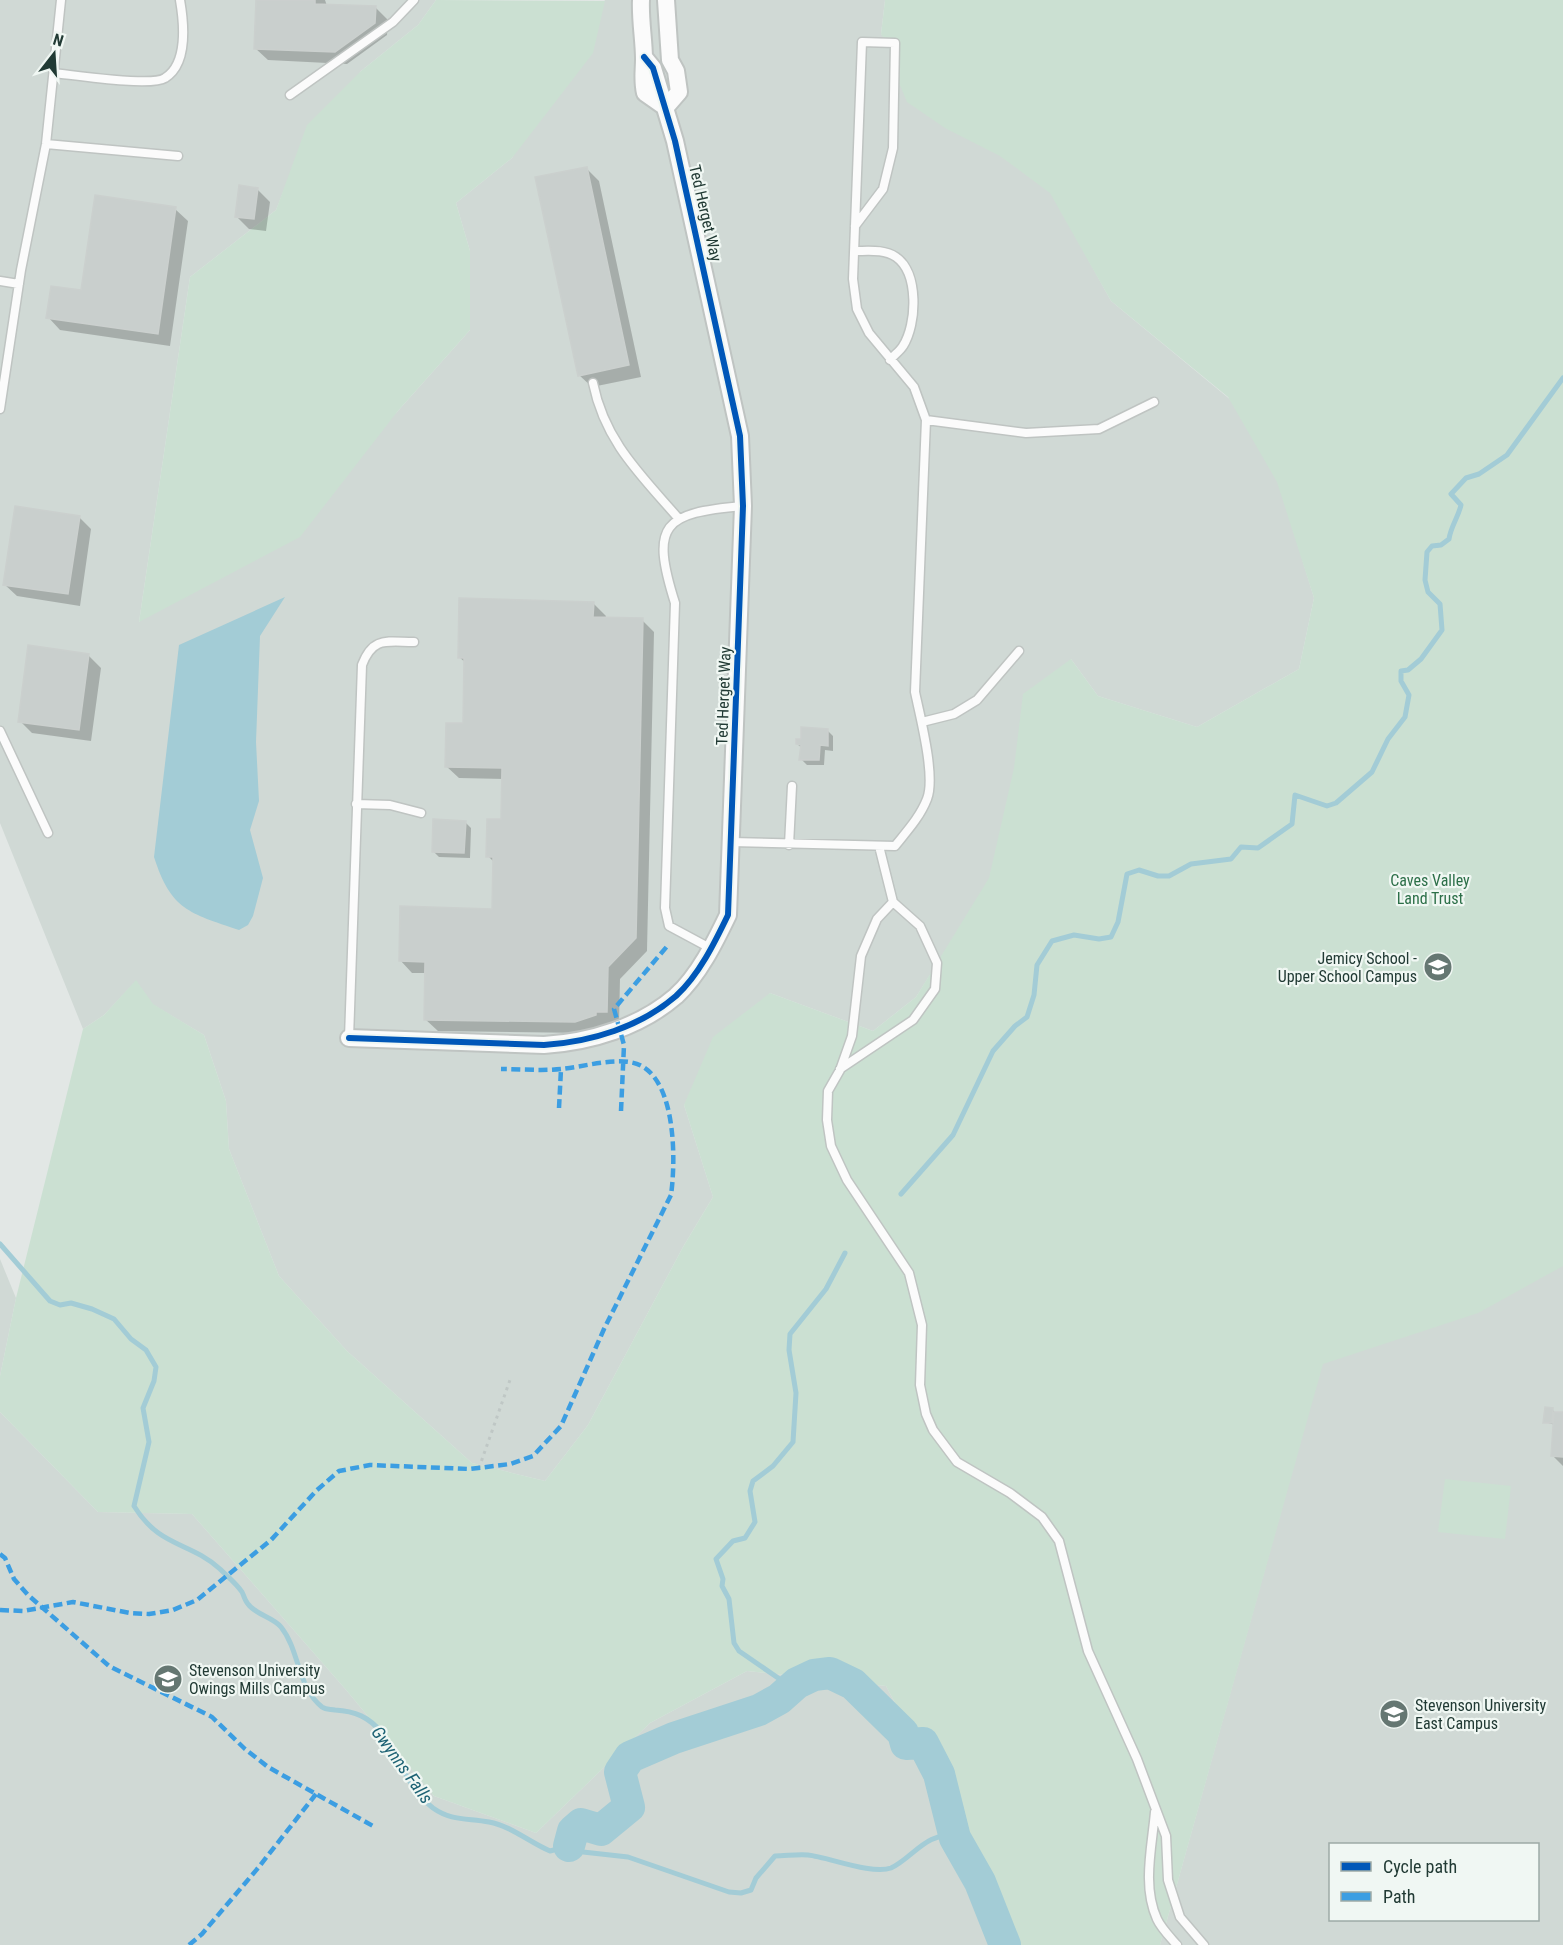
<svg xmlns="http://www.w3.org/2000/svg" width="1563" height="1945" viewBox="0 0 1563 1945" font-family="'Roboto Condensed',sans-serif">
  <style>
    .built { fill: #d0d9d5; fill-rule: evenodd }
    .green { fill: #cbe0d2 }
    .water { fill: #a3ccd6 }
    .shadow { fill: #0003 }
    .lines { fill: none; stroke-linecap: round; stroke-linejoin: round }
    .stream { stroke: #a3ccd6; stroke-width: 5 }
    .river { stroke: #a3ccd6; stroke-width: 32 }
    .building { fill: #c9cfcd; stroke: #cbd0ce; stroke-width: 1.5 }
    .lane-casing { stroke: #bfc4c2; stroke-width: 11 }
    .street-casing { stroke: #bfc4c2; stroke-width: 20 }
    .path { stroke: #bfc7c5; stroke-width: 3; stroke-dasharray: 3 4.5; stroke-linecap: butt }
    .lane { stroke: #fbfbfb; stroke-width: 8 }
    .street { stroke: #fbfbfb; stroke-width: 16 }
    .quiet { stroke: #3c9ee2; stroke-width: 4.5; stroke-dasharray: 9 4.5; stroke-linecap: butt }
    .cycleway-casing { stroke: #f0f7f3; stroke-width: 10 }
    .cycleway { stroke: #0057b8; stroke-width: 6 }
    .labels { text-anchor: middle; stroke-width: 4.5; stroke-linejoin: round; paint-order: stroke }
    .street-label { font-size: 16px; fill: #213a34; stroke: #f0f7f3 }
    .park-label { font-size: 16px; fill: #2c6f48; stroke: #f0f7f3 }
    .poi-label { font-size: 16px; fill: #213a34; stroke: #f0f7f3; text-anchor: start }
    .water-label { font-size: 18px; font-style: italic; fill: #1d6274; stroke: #f0f7f3 }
  </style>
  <rect width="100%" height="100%" fill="#e2e7e5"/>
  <path class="built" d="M0,0h436l-18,25 -57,46 -72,106 -13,33 -86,67 -51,345 258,-210 73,-82v-79l-14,-48 56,-45 93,-158h280l-4,34 165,149 65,118 150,124 53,173 -15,71 -102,58 -99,-31 -27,-37 -70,203 -85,135 -43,34 -103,-38 -86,112 29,92 -30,50 -95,178 -43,56 -73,-18 -125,-112 -68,-75 -50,-127 -3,-48 -22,-66 -52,-31 -16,-23 -32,34 -21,14 -83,-206z
    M1563,274v1671h-403l225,-806zM1330,1844h208v76h-208z
    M0,1259l16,39 -16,78z
    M0,1412l98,100 94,2 155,177 87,105 102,37 114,-110 97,-52 139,15 112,210 7,49h-1005z"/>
  <path class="green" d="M436,0l169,1 -12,52 -81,105 -56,45 14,48v79l-73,82 -97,125 -161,85 51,-345 86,-67 31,-85 54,-54 57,-46z
    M885,0h678v1266l-85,47 -155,51 -163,581h-155l-7,-49 -112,-210 -139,-15 -97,52 -114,110 -102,-37 -87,-105 -155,-177 -94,-2 -98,-100v-36l16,-78 67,-269 21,-14 32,-35 17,24 51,31 22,66 3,48 50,127 68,75 125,112 73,18 43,-56 95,-178 30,-50 -29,-92 29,-68 57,-44 103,38 43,-34 73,-119 25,-110 9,-74 48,-35 27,37 99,31 102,-58 15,-71 -37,-116 -49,-85 -117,-96 -61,-108 -50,-37 -55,-28 -38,-26 -13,-31 -1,-17 -12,-20z
    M1445,1479l66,7 -6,53 -67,-7z"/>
  <path class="water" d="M285,597l-25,39 -4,106 3,59 -9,29 13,48 -10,38 -5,9 -9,5c-50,-17 -68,-20 -85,-73l25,-212z"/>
  <path class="shadow" d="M257,0h68l2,6 49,2 12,12 -1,15 -40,29 -79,-4 -13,-12z
    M672,79l4,11 -7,1 -4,-11z
    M586,168l13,13 42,196 -49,10 -13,-12z
    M257,189l13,13 -4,29 -17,-2 -13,-13z
    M175,209l13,12 -18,125 -110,-16 -12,-13 34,-25z
    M79,517l12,12 -11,77 -63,-10 -13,-12z
    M593,603l13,13 -1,3 37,1 12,12 -7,319 -27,28 -1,44h-11v4l-20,6 -150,-2 -13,-12 1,-46h-14l-12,-13 94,-50 1,-47 -7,-7 15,-35 1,-42 -45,-1 -13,-12 18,-42 2,-61 -7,-6z
    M88,655l13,13 -10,73 -59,-8 -12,-12z
    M827,730l6,6v15l-8,-1 -1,15h-17l-6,-6 1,-11 -5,-4z
    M465,822l6,6 -1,30 -31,-1 -6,-6z
    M1552,1409l3,4 8,1v52l-10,-10 2,-31 -10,-3z"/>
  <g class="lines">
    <path class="stream" d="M901,1194l52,-59 40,-84 22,-25 12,-9 7,-22 3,-30 15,-24 22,-6 25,4 12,-2 7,-15 9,-48 12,-4 19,6h11l22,-12 40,-5 10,-12 17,1 34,-24 3,-29 32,11 9,-3 36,-31 16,-33 17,-22 4,-22 -8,-14v-10l7,-1 13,-11 21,-29 -2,-26 -12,-12 -3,-12 2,-28 5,-6 9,-1 8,-6c2,-13 9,-21 12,-34l-10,-11 15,-16 13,-4 28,-19 56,-77
      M0,1244l50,57 10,4 11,-2 21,6 22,10 17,20 15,11 10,17 -2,14 -11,27 6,34 -15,64c26,42 55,35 86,63 7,7 17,15 22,23 2,4 3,9 6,12 8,11 25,13 33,23 19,24 16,60 41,80 4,3 8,2 13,3 20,1 34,7 47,23 17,24 26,56 51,75 18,13 35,10 56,14 22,4 40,20 61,29l19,-5 14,6 45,5 101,35 12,1 10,-3 5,-12 19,-22c11,0 22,-2 33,-1 20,2 64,20 83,13 22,-10 37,-39 64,-30
      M779,1699l2,-19 -42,-29 -5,-8 -5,-44 -7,-13 1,-7 -7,-20 17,-18 12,-3 10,-16 -5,-31 3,-10 20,-15 20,-24 3,-49 -7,-43 1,-16 36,-45 19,-36"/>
    <path class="river" d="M569,1846l4,-15 8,-7 20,6 28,-23 -9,-35 10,-15 44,-19 85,-28 20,-11 18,-16 17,-8 16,-2 23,11 50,49 3,11 17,-1 16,31 16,64 25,44 25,63"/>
  </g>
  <path class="building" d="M256,0h59v4l61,2 -1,17 -40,29 -81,-3z
    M587,167l42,198 -51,11 -43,-199z
    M239,185l19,3 -4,31 -19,-2z
    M95,195l81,12 -18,127 -112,-16 5,-32 30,4z
    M15,506l65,10 -12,78 -65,-9z
    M459,598l135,4 -1,15 50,1 -7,320 -28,29 -1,45h-11v3l-21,7 -151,-2 1,-58 -26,-1 1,-55 92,3 1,-52h-7l1,-38h14l1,-51 -57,-1 1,-44h17l1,-65h-6z
    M28,645l61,9 -10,76 -61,-8z
    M801,727l27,2v17l-8,-1 -1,15h-20l2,-15 -5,-1v-5h5z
    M433,819l33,2 -2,32 -32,-1z
    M1545,1407l8,1 -1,15h-9z
    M1554,1412h9v45l-12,-1z"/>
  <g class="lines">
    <g class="lane-casing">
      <path id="lane" d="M54,73c20,2 97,14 111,5 23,-14 19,-55 15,-78
        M290,95l103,-73 21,-22
        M46,144l132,12
        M855,251c14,0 29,-2 41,6 23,16 21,67 7,89 -3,5 -9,9 -13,14
        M0,281l19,3
        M593,383c12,59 48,92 86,136
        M0,409l21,-139 25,-126 15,-144
        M926,420l100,13 73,-4 55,-27
        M922,722l32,-8 23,-14 42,-49
        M0,731l48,102
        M356,804l34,1 31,8
        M731,842l164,4c12,-15 25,-29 32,-47 9,-22 -7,-83 -12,-107l11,-272 -12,-33 -45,-54 -12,-24 -4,-30 9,-237 33,1 -2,105 -10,41 -28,37
        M789,845l3,-59
        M893,902l-16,17 -16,37 -9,80 -12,34 -12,21 -1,29 4,26 16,34 62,93 13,52 -2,60 6,29 7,16 24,32 53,31 32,24 17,24 29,110 49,108 29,77 2,44 12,37 24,28
        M710,948l-41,-22 -4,-18 10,-305c-25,-79 -12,-90 68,-97
        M349,1038l13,-373c11,-29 25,-23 52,-23
        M840,1069l73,-49 22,-31 2,-26 -17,-37 -27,-24 -14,-56
        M1155,1812c-3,35 -13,74 2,107 4,9 13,18 20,26"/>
    </g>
    <g class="street-casing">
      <path id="street" d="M641,0c-1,20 3,40 3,59 0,12 -2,21 1,34l20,14
        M666,107l13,-15 -3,-21 -6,-11 -4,-60
        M349,1038l195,7c47,-3 96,-18 132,-49 23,-21 39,-54 52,-81l15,-409 -3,-70 -65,-295 -22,-73 -9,-11"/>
    </g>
    <path class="path" d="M479,1468l31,-88"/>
    <use href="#lane" class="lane"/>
    <use href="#street" class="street"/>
    <path class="quiet" d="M559,1108l2,-39
      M621,1111l3,-66 -10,-36 55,-65
      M0,1554l5,4 9,21 14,16 81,71 103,51 33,32 23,18 105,59
      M0,1610l23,1 50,-9 57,11 19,1 24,-4 24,-10 74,-60 46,-50 22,-19 31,-6 100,4 40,-5 23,-8 28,-30 43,-97 67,-134c5,-35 6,-127 -42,-133 -21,-3 -47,5 -68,7 -20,2 -41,0 -60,0
      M189,1945l13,-11 56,-66 58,-74"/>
    <g class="cycleway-casing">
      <path id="cycleway" d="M349,1038l195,7c47,-3 96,-18 132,-49 23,-21 39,-54 52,-81l15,-409 -3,-70 -65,-295 -22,-73 -9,-11"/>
    </g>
    <use href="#cycleway" class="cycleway"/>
  </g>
  <defs>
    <g id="school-disc" transform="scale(1.5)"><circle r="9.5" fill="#657772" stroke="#f0f7f3"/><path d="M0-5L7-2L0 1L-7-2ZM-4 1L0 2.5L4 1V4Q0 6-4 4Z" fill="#fff"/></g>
    <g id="university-disc" transform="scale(1.5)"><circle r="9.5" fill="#657772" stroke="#f0f7f3"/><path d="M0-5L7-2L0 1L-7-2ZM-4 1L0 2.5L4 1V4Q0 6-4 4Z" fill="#fff"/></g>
  </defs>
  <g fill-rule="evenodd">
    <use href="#school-disc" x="1438" y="967"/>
    <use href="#university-disc" x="168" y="1679"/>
    <use href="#university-disc" x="1394" y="1714"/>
  </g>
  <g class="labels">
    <g class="street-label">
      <text transform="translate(706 213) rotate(77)" y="6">Ted Herget Way</text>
      <text transform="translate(723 696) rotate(-88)" y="6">Ted Herget Way</text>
    </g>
    <g class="park-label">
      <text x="1430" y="886">Caves Valley<tspan x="1430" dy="18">Land Trust</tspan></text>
    </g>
    <g class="poi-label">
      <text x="1417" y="964" text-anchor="end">Jemicy School -<tspan x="1417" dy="18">Upper School Campus</tspan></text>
      <text x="189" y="1676">Stevenson University<tspan x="189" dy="18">Owings Mills Campus</tspan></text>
      <text x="1415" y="1711">Stevenson University<tspan x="1415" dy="18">East Campus</tspan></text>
    </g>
    <g class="water-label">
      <text transform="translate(402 1765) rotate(54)" y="6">Gwynns Falls</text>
    </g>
  </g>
  <rect x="1329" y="1843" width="210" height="78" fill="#f0f7f3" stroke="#9daba7" stroke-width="1.5"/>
  <rect x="1341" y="1862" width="30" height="9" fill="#0057b8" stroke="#9daba7" stroke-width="1.5"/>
  <text x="1383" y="1873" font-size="18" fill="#213a34">Cycle path</text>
  <rect x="1341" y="1892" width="30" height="9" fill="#3c9ee2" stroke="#9daba7" stroke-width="1.5"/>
  <text x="1383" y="1903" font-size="18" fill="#213a34">Path</text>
  <g transform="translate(54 54) rotate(17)" stroke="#f0f7f3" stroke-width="4.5" paint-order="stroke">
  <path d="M0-4.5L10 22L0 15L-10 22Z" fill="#213a34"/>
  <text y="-9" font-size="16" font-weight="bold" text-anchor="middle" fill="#213a34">N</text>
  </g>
</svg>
